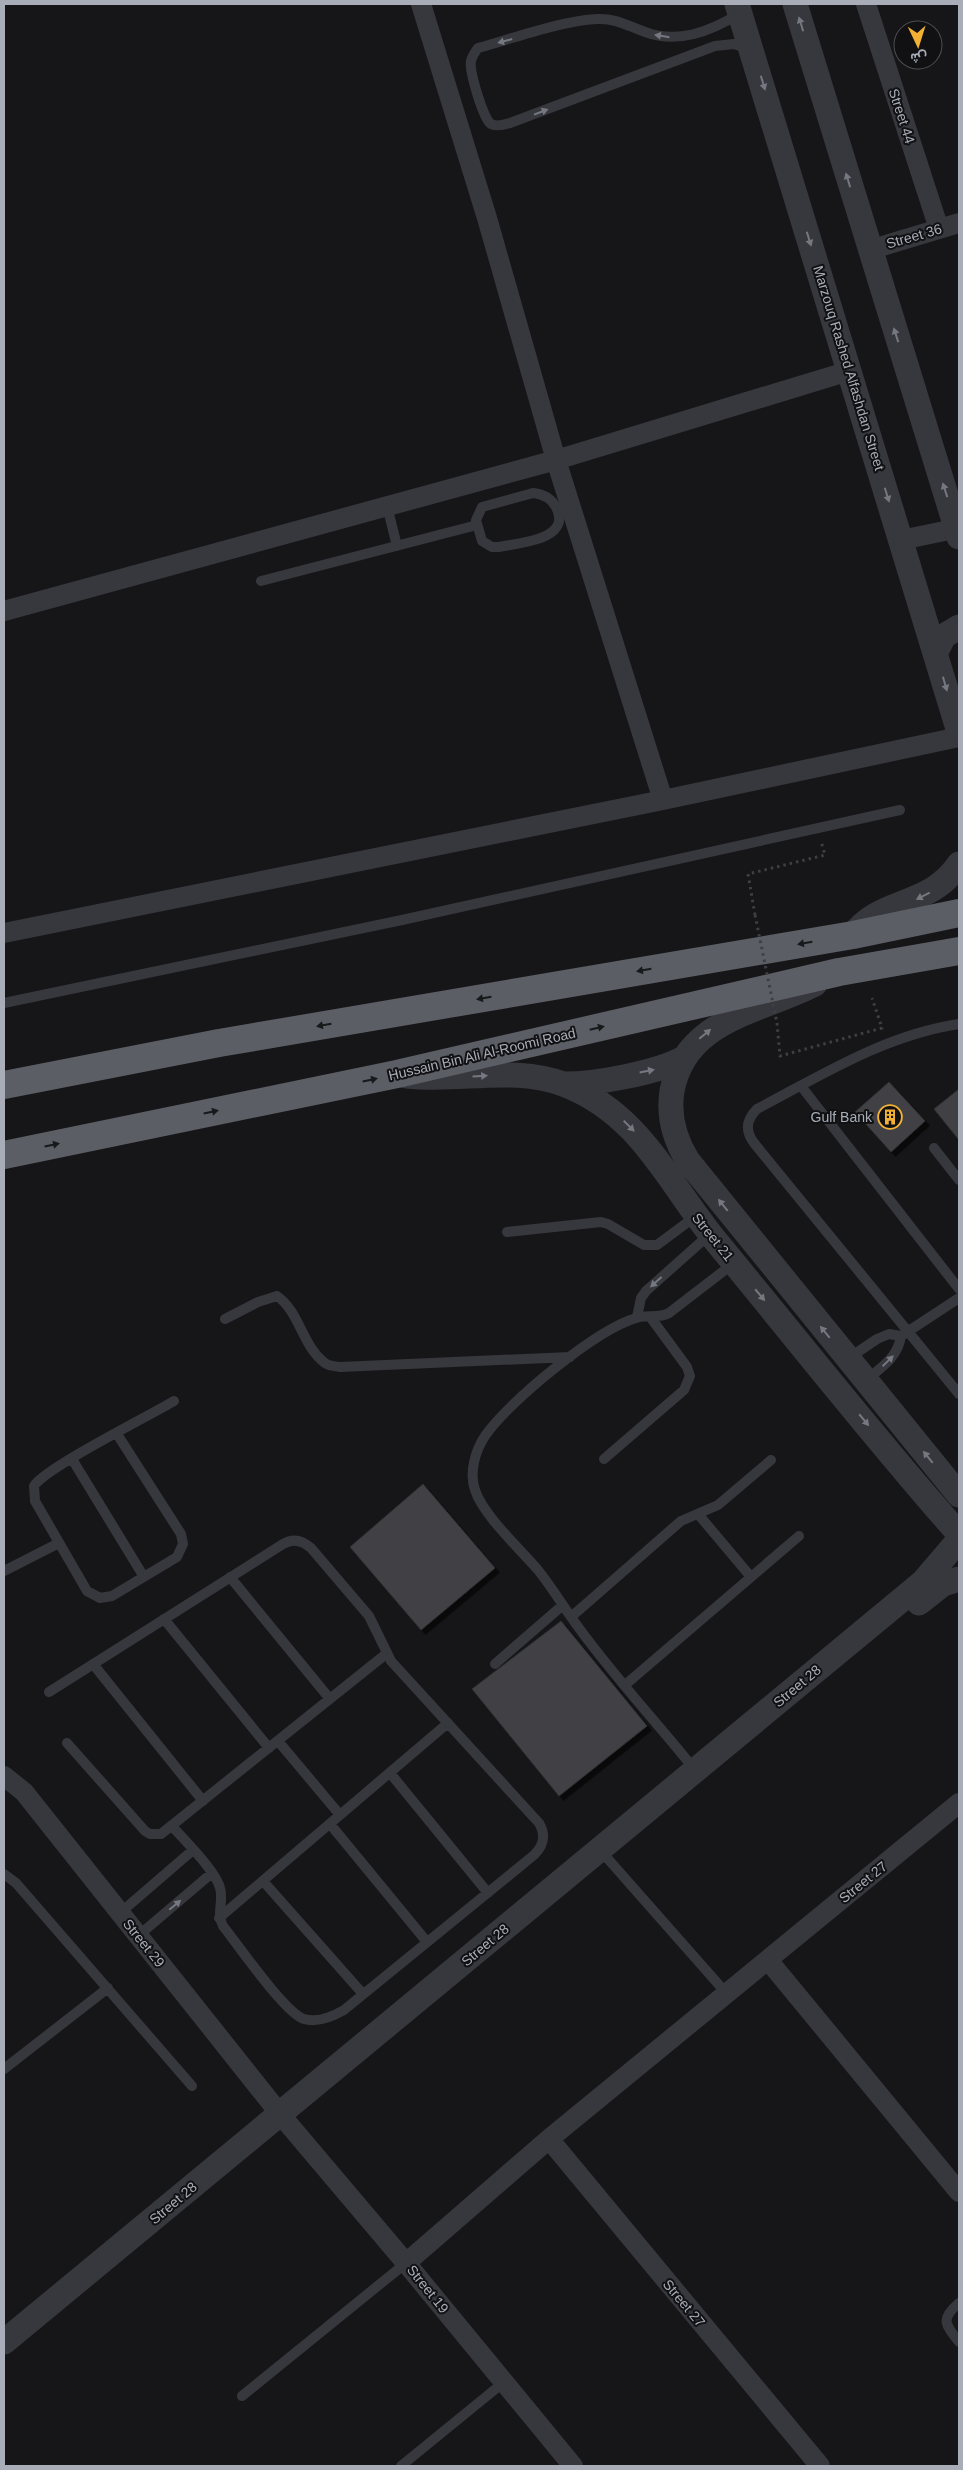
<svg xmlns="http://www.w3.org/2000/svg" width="963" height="2470" viewBox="0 0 963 2470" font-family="Arial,Vazirmatn,sans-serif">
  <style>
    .building { fill: #404145; stroke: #303034; filter: url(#shadow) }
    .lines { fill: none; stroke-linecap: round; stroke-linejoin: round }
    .path { stroke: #3d3f44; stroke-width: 3; stroke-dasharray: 2.5 4; stroke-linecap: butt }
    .service { stroke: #37383d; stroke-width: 10 }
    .minor { stroke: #37383d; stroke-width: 20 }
    .tertiary { stroke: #37383d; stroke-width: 25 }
    .trunk { stroke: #5b5e65; stroke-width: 28 }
    .path-bridge { stroke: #3d3f44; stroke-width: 3; stroke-dasharray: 2.5 4; stroke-linecap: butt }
    .oneway { fill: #757881 }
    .oneway2 { fill: #18191b }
    .labels { text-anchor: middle; stroke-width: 4; stroke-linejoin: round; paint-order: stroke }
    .street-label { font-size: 14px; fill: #a8adb8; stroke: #111113 }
    .poi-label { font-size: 14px; fill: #a8adb8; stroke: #111113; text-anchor: end }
  </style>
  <defs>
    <filter id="shadow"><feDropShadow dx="4.5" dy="4.5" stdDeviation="0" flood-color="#0009"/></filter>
  </defs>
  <rect width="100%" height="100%" fill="#161618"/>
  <path class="building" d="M889,1082l36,39 -34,31 -36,-40z
    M959,1089v51l-25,-31z
    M423,1484l72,84 -74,62 -71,-83z
    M561,1621l86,105 -88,70 -87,-107z"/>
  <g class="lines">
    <path class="path" d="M755,915l-7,-41 77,-19 -4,-14
      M777,1023l3,33 102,-28 -10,-30"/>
    <path class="service" d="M739,14c-30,18 -61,30 -94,18 -17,-6 -29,-14 -48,-13 -36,2 -83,19 -119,29 -3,4 -6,8 -7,13 -2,9 12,58 20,63 6,3 13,1 19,-1l205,-77 19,-2 15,5
      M533,493c10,1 18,5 23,14 17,33 -38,36 -57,40h-7l-10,-6 -6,-21 6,-13z
      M387,506l10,40
      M261,581l216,-56
      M4,1003l398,-83 498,-110
      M959,1024c-74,11 -137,51 -202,85 -11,11 -12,22 -3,34l205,251
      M801,1086l158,203
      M934,1148l25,32
      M507,1232l94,-10 7,2 36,21h13l39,-29
      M637,1317l4,-19 5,-7 64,-57
      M225,1319l33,-17 19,-6c23,16 25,50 48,67 3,3 10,3 15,4l230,-10
      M849,1358l28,-19 12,-5 12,2 58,-38
      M866,1380c16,-13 32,-23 35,-44
      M117,1434l64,100 2,10 -6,13 -65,39 -12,2 -13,-7 -52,-90 -1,-15c11,-18 115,-70 140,-85
      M72,1459l72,118
      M604,1459l80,-69 6,-14 -3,-9 -36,-49
      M698,1514l53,63
      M4,1571l55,-28
      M230,1577l100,122
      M571,1617l110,-96 37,-16 53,-45
      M164,1619l105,129
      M93,1664l110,137
      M495,1664l68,-59
      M625,1685l174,-149
      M49,1692l234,-148c10,-6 19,-4 28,4l58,68 22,45 148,162c7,12 5,22 -5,32l-190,155c-12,7 -26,13 -40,9 -19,-6 -66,-74 -81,-93 -7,-13 1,-25 -3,-38 -4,-17 -36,-48 -48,-62
      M278,1741l62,74
      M67,1743l78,88 5,3h11l225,-180
      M695,1770c-41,-51 -87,-100 -124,-153 -11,-16 -21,-32 -33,-47 -18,-21 -55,-55 -63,-80 -6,-17 0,-39 10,-54 24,-35 111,-106 151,-118 11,-4 22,1 33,-5l65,-50
      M390,1773l98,120
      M330,1824l97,118
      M608,1859l119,135
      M4,1874l12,9 176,203
      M263,1881l100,113
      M120,1913l73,-63
      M219,1918l229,-195
      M138,1936l74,-63
      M4,2069l104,-81
      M959,2303c-19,16 -14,21 0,39
      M242,2396l164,-133
      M401,2466l103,-84"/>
    <path class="minor" d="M421,4l66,214 69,242 107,340
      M866,4l73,225
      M869,250l90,-27
      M901,540l58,-12
      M4,611l552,-151 293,-89
      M4,933l659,-133 296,-63
      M4,1776l20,16 256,322 126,149 167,203
      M768,1960l191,232
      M549,2139l271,327
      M406,2263l143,-124 410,-336"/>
    <path class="tertiary" d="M737,4l222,728
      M795,4l164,533
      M936,652l8,-16 15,-9
      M853,935c28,-38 77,-27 106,-71
      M815,984c-55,28 -130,35 -143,107 -4,25 3,49 16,70l271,334
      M407,1076c53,6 108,-11 159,9 75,30 101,96 149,155 81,98 160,199 244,294
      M564,1084c31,0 93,-11 120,-26
      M919,1603l24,-19 16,-5
      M4,2342l919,-760 36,-42"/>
    <path class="trunk" d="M4,1085l215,-42 634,-108 106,-22
      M4,1155l393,-81 442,-102 120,-21"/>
    <path class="path-bridge" d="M755,915l22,108"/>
  </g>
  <defs><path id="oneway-solid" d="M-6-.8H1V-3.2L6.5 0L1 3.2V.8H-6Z" transform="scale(1.25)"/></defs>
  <g class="oneway">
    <use href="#oneway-solid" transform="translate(801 24) rotate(-107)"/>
    <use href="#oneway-solid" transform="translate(662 36) rotate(-171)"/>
    <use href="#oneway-solid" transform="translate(505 41) rotate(165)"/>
    <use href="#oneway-solid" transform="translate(763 83) rotate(73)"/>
    <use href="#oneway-solid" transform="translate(541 112) rotate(-21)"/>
    <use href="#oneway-solid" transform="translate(848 180) rotate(-107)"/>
    <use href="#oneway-solid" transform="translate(809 239) rotate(73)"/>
    <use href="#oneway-solid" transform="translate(896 335) rotate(-108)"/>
    <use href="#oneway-solid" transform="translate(945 490) rotate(-108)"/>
    <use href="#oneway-solid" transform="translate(887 495) rotate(73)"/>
    <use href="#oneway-solid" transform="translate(945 684) rotate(74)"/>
    <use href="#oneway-solid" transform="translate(923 896) rotate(153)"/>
    <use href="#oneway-solid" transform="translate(705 1034) rotate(-40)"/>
    <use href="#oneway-solid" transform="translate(647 1071) rotate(-11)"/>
    <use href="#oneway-solid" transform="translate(480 1076) rotate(-4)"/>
    <use href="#oneway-solid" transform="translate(629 1126) rotate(45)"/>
    <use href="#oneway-solid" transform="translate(723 1205) rotate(-129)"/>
    <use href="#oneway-solid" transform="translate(656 1282) rotate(138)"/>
    <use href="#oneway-solid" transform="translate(760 1295) rotate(50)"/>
    <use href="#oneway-solid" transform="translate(825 1332) rotate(-129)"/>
    <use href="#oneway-solid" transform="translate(888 1361) rotate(-44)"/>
    <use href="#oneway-solid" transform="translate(864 1420) rotate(50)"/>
    <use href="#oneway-solid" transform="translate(928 1457) rotate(-129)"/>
    <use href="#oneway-solid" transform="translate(175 1905) rotate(-40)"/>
  </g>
  <g class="oneway2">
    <use href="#oneway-solid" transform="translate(805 943) rotate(170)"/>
    <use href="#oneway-solid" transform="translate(644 970) rotate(170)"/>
    <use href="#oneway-solid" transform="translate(484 998) rotate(170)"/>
    <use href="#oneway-solid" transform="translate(324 1025) rotate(170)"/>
    <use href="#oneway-solid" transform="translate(597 1028) rotate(-13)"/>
    <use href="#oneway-solid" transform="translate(370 1080) rotate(-12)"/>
    <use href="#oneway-solid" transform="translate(211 1112) rotate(-12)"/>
    <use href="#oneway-solid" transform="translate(52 1145) rotate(-12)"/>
  </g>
  <defs>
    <g id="building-ring" transform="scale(1.25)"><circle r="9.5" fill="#111113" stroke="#f2b134" stroke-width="1.5"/><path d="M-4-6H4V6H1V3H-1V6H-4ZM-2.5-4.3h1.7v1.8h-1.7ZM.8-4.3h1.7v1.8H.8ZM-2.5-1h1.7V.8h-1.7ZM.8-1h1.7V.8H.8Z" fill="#f2b134"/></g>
  </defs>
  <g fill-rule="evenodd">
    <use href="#building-ring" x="890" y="1117"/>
  </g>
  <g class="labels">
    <g class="street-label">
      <text transform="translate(902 116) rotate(72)" y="5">Street 44</text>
      <text transform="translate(914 236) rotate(-16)" y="5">Street 36</text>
      <text transform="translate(849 368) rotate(73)" y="5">Marzouq Rashed Alfashdan Street</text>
      <text transform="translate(482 1054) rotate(-13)" y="5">Hussain Bin Ali Al-Roomi Road</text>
      <text transform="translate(713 1237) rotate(51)" y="5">Street 21</text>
      <text transform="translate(797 1686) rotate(-40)" y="5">Street 28</text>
      <text transform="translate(863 1882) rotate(-39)" y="5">Street 27</text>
      <text transform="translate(144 1943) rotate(51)" y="5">Street 29</text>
      <text transform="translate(485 1945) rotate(-40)" y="5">Street 28</text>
      <text transform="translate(173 2203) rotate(-40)" y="5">Street 28</text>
      <text transform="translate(428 2289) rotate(51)" y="5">Street 19</text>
      <text transform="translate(684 2303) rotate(50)" y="5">Street 27</text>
    </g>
    <g class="poi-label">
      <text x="872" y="1122">Gulf Bank</text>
    </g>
  </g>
  <rect width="963" height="2470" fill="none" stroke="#a8adb8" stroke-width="10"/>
  <g transform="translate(918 45) rotate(176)"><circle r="24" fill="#111113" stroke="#4d4f55"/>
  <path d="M0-4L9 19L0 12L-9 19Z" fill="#f2b134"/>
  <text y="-8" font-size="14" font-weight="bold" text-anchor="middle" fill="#a8adb8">ش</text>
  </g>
</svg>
